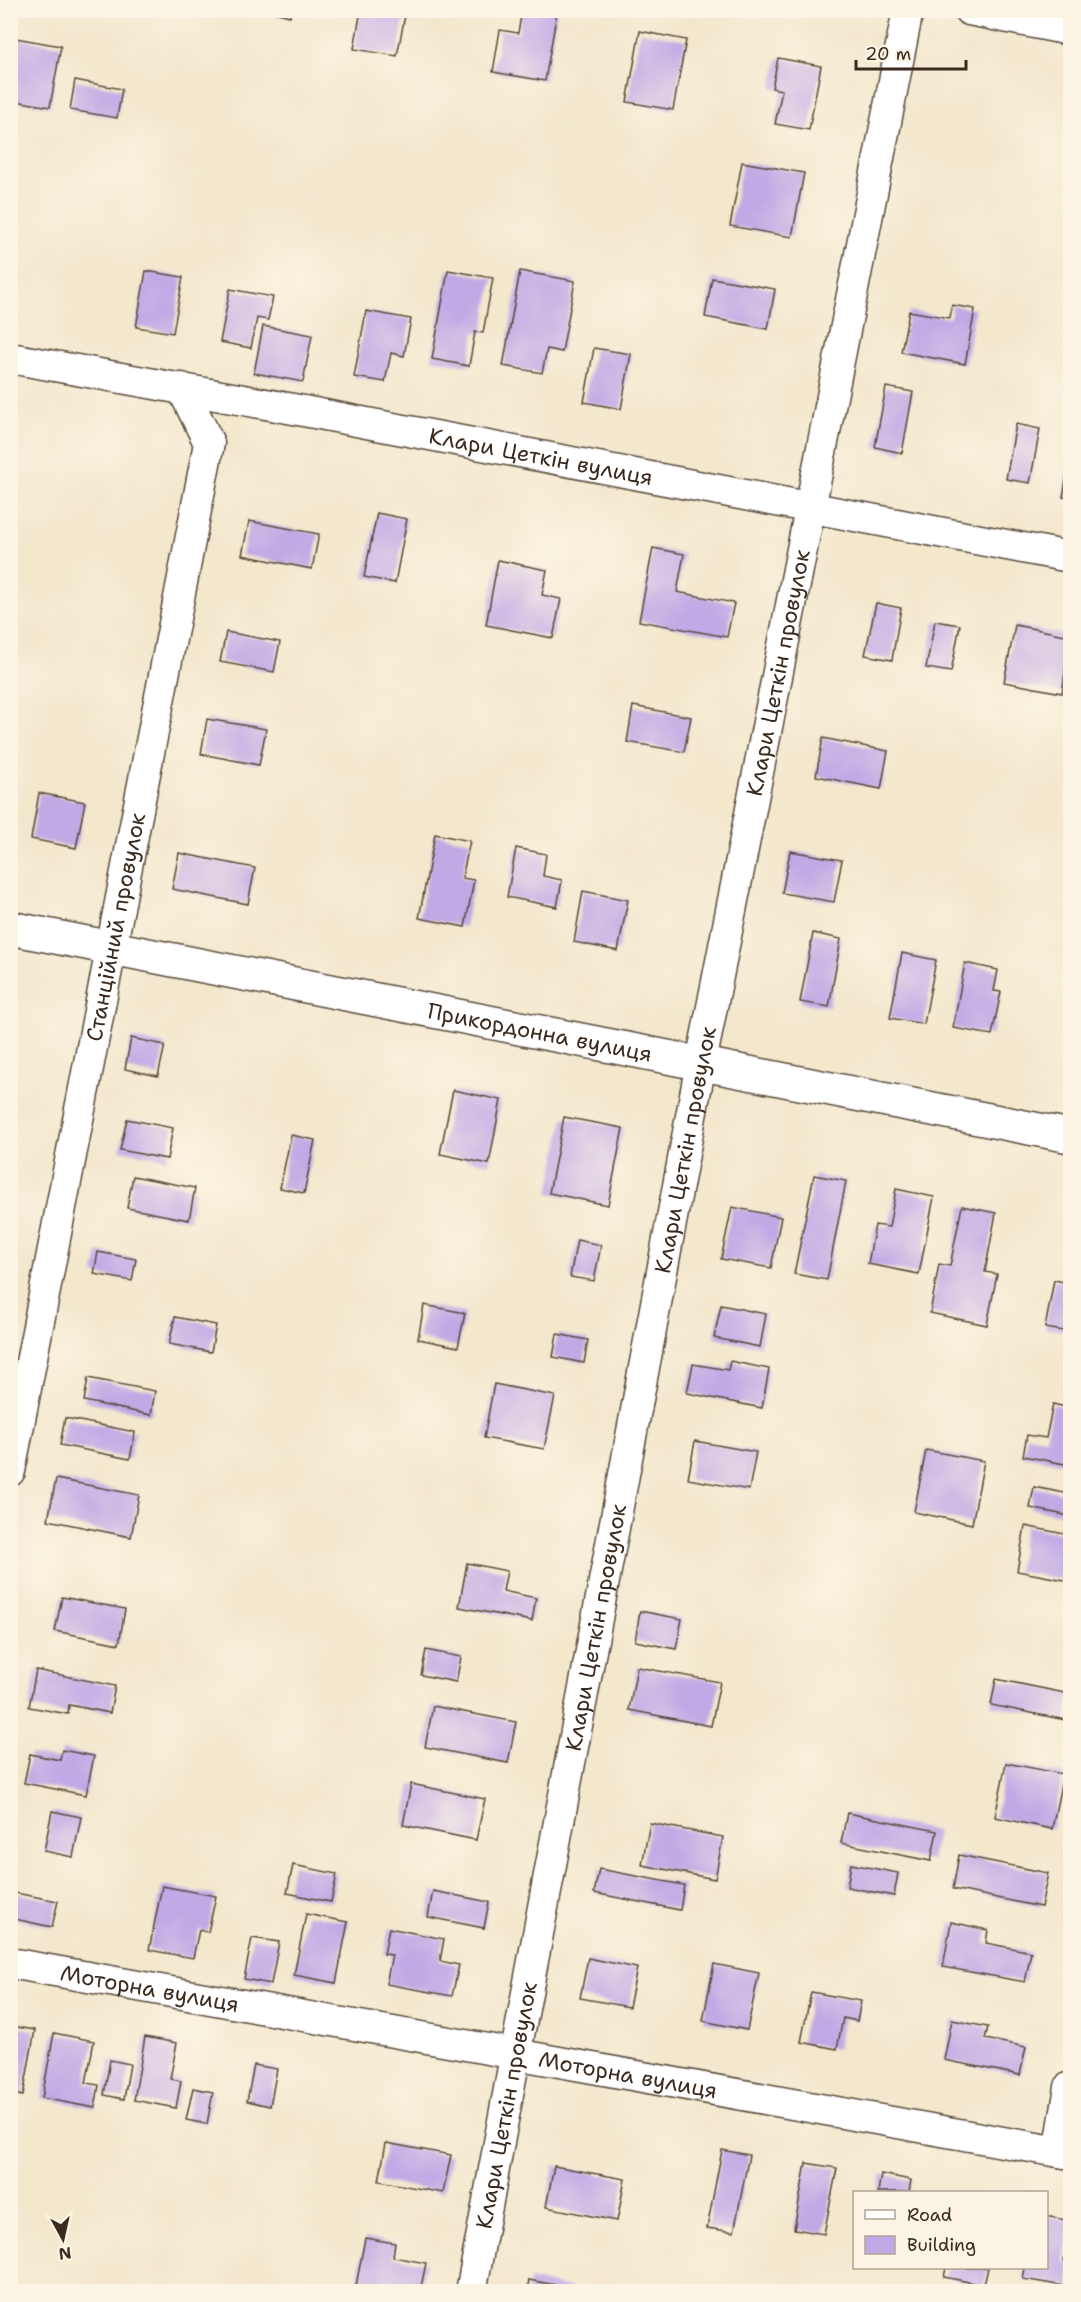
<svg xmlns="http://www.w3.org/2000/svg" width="1081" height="2302" viewBox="0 0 1081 2302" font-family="'Shantell Sans',sans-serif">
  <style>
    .building { fill: #c0a9e5 }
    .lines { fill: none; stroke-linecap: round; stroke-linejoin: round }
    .minor-casing { stroke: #574638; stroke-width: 33 }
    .tertiary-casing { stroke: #574638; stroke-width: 36 }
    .minor { stroke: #fff; stroke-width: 30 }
    .tertiary { stroke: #fff; stroke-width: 33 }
    .labels { text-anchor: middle; stroke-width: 4.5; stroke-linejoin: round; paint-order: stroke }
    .street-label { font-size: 22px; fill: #3b2a1e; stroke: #fcf5e5 }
  </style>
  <rect width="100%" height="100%" fill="#fcf5e5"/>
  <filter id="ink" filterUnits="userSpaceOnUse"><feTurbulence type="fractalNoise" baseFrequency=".0167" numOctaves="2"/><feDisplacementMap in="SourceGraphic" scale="12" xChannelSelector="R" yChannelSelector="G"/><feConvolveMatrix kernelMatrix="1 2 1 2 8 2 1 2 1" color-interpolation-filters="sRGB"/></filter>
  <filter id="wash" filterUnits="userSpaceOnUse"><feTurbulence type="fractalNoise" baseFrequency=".008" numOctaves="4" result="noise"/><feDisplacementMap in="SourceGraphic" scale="24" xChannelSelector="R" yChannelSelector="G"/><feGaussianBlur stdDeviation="1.35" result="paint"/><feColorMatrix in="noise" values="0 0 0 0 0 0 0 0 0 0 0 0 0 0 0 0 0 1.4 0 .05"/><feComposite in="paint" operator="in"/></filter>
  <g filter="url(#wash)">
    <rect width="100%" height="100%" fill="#f3e7cc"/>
    <g id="blocks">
      <path class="building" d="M265,10h26l-1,6z
        M361,10h45l-9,46 -43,-7z
        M522,10l35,2 -12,69 -52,-9 7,-42 18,3z
        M640,31l46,9 -13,70 -46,-8z
        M10,37l51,9 -11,61 -40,-7z
        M778,58l43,8 -12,64 -34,-6 7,-34 -10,-2z
        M75,80l47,9 -5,29 -47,-8z
        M742,162l62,11 -12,64 -62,-11z
        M448,270l45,8 -10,55 -8,-1 -6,34 -37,-7z
        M146,271l37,6 -10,56 -37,-6z
        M520,271l55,10 -13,71 -15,-3 -5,24 -39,-7z
        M712,278l63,11 -7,40 -63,-12z
        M230,289l43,8 -5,23 -11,-2 -6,30 -31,-6z
        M952,305l23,4 -10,55 -64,-12 8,-41 41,7z
        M366,311l45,8 -7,37 -13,-3 -6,29 -31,-5z
        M263,326l49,9 -9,47 -49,-9z
        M594,348l37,6 -10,55 -37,-7z
        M886,387l27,5 -11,61 -27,-6z
        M1016,424l24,5 -10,54 -24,-4z
        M1069,464h1v34l-7,-1z
        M377,513l30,6 -12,64 -31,-6z
        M249,521l70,13 -7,35 -70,-14z
        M653,548l31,6 -7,38 57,11 -7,34 -88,-16z
        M498,560l49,10 -5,25 19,4 -8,39 -67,-13z
        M876,603l25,5 -9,52 -27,-5z
        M935,621l25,4 -9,47 -25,-4z
        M1015,625l55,11 -8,57 -58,-11z
        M226,632l54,10 -6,30 -54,-10z
        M633,706l58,11 -7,35 -57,-10z
        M207,719l59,10 -7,36 -58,-11z
        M823,738l65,13 -7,38 -65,-13z
        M39,793l46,9 -9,46 -45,-9z
        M435,834l35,7 -8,37 12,2 -9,47 -46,-9z
        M516,848l30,6 -3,22 19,4 -5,27 -50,-10z
        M790,851l52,9 -8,42 -52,-9z
        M179,853l76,15 -7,36 -76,-15z
        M583,891l45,9 -10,51 -44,-9z
        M813,933l28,6 -12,68 -29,-5z
        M902,953l34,7 -12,64 -34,-6z
        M965,963l33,7 -4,21 7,1 -9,43 -39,-7z
        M131,1038l34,7 -7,31 -33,-7z
        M453,1090l48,10 -12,64 -49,-10z
        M564,1117l59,11 -15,77 -59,-12z
        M127,1119l46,9 -6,31 -47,-9z
        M291,1135l24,5 -11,53 -24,-5z
        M814,1175l32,6 -19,99 -33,-6z
        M133,1176l62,12 -6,32 -62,-12z
        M896,1189l38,8 -15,77 -51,-10 7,-39 14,2z
        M962,1206l34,7 -11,59 12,2 -10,51 -57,-12 9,-49 11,2z
        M732,1207l49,10 -10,51 -50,-9z
        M577,1240l24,5 -7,36 -24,-4z
        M98,1252l38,7 -4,22 -38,-7z
        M1054,1280l16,3v49l-25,-4z
        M424,1305l41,8 -7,34 -40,-8z
        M721,1305l45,9 -6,33 -46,-9z
        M175,1317l41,8 -5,27 -42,-8z
        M557,1334l31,6 -4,23 -31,-6z
        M730,1361l39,8 -7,39 -75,-15 6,-29 35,6z
        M88,1378l67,13 -4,24 -67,-14z
        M494,1384l61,12 -11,53 -60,-11z
        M1053,1404l17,4v57l-47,-9 4,-21 19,3z
        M65,1418l70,14 -5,27 -70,-14z
        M695,1441l61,11 -7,38 -61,-11z
        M926,1450l58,11 -12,63 -58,-12z
        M56,1479l83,16 -8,42 -83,-17z
        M1034,1487l36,7v22l-40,-8z
        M1025,1526l45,9v46l-53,-10z
        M467,1563l40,8 -4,20 33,7 -4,23 -73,-14z
        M62,1597l63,12 -6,35 -64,-13z
        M640,1611l42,8 -6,30 -41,-8z
        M426,1650l35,7 -5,25 -35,-7z
        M637,1667l83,15 -9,44 -82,-16z
        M36,1670l79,16 -5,27 -41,-8 -1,9 -39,-7z
        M996,1679l74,15 -4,26 -75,-15z
        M433,1706l83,16 -8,41 -83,-16z
        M62,1750l32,6 -8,39 -62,-12 6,-29 30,6z
        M1006,1763l57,11 -11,55 -57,-12z
        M411,1784l74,15 -9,41 -73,-15z
        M52,1811l29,6 -8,40 -29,-6z
        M847,1813l90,18 -6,30 -90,-18z
        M650,1823l73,14 -8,42 -73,-14z
        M959,1855l89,18 -7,34 -88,-18z
        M851,1864l47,9 -4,23 -47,-9z
        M293,1865l44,9 -6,28 -44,-9z
        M599,1869l85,16 -4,25 -86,-17z
        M162,1886l54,10 -8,36 -9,-2 -6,28 -44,-8z
        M433,1891l56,11 -5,26 -56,-11z
        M10,1892l48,9 -6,26 -42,-9z
        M306,1914l42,8 -12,61 -42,-8z
        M951,1922l37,8 -2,13 45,9 -6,30 -82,-15z
        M389,1928l55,11 -4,22 19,4 -7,31 -66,-12 6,-29 -8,-1z
        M252,1938l27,4 -8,42 -27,-5z
        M588,1958l49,10 -8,39 -49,-9z
        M714,1964l45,9 -12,57 -44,-9z
        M811,1992l50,9 -4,20 -14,-3 -6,31 -36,-7z
        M952,2020l36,7 -3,12 41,8 -6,28 -76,-15z
        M10,2026l25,4 -12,66 -13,-3z
        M54,2033l40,8 -8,42 13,2 -4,23 -53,-10z
        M145,2037l32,6 -7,36 11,2 -5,27 -42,-8z
        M110,2060l20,4 -6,35 -20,-4z
        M254,2065l23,4 -7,37 -23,-5z
        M193,2088l20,4 -6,32 -21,-4z
        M386,2143l65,12 -8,38 -64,-12z
        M722,2150l27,5 -15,77 -27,-4z
        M806,2163l31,5 -13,66 -30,-5z
        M554,2166l71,13 -8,42 -71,-14z
        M881,2174l30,6 -2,12h-31z
        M1046,2216l24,5 -6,41 6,1v24l-47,-8 2,-11h21z
        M365,2238l30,5 -2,14 33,6 -6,29h-35l-29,-6z
        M946,2268h42l-4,17 -40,-8z
        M529,2280l53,10v2h-55z"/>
    </g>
  </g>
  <g filter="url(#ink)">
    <use href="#blocks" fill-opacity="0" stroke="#574638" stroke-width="1.5"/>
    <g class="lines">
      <g class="minor-casing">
        <g id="minor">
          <path d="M969,10l101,20"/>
          <path id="s1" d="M10,358l278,50 782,149"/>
          <path id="s2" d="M10,1471l199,-1028 -27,-55"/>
          <path id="s3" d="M10,1963l1060,191"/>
          <path d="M1059,2152l11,-65"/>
          <path id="s4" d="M471,2292l230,-1229 207,-1053"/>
        </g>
      </g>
      <g class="tertiary-casing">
        <g id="tertiary">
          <path id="s5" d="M10,928l1060,208"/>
        </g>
      </g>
      <use href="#minor" class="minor"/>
      <use href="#tertiary" class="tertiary"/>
    </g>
  </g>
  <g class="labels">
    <g class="street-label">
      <text dy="8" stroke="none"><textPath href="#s1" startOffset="540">Клари Цеткін вулиця</textPath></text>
      <text dy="8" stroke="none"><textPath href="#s4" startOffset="1648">Клари Цеткін провулок</textPath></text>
      <text dy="8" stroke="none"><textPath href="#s2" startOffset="554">Станційний провулок</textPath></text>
      <text dy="8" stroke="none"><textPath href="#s5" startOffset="540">Прикордонна вулиця</textPath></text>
      <text dy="8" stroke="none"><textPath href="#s4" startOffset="1162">Клари Цеткін провулок</textPath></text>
      <text dy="8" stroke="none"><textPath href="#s4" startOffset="676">Клари Цеткін провулок</textPath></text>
      <text dy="8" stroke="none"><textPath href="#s3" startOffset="142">Моторна вулиця</textPath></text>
      <text dy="8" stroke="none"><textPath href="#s3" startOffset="628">Моторна вулиця</textPath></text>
      <text dy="8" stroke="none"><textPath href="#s4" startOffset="190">Клари Цеткін провулок</textPath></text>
    </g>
  </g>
  <rect width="1081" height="2302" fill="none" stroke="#fcf5e5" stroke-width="36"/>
  <rect x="853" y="2191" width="195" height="78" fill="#fcf5e5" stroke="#afa495" stroke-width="1.5"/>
  <rect x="865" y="2210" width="30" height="9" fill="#ffffff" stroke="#afa495" stroke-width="1.5"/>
  <text x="907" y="2221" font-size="18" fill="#3b2a1e">Road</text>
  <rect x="865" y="2236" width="30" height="18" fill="#c0a9e5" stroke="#afa495" stroke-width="1.5"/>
  <text x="907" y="2251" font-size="18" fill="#3b2a1e">Building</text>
  <g transform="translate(63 2239) rotate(172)" stroke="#fcf5e5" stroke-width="4.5" paint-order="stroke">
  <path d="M0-4.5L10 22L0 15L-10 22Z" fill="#3b2a1e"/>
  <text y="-9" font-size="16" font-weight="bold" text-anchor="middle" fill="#3b2a1e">N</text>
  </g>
  <path d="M856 60v9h110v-9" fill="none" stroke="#3b2a1e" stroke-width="3"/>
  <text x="865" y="60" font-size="18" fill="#3b2a1e" stroke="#fcf5e5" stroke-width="4.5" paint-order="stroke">20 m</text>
</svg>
